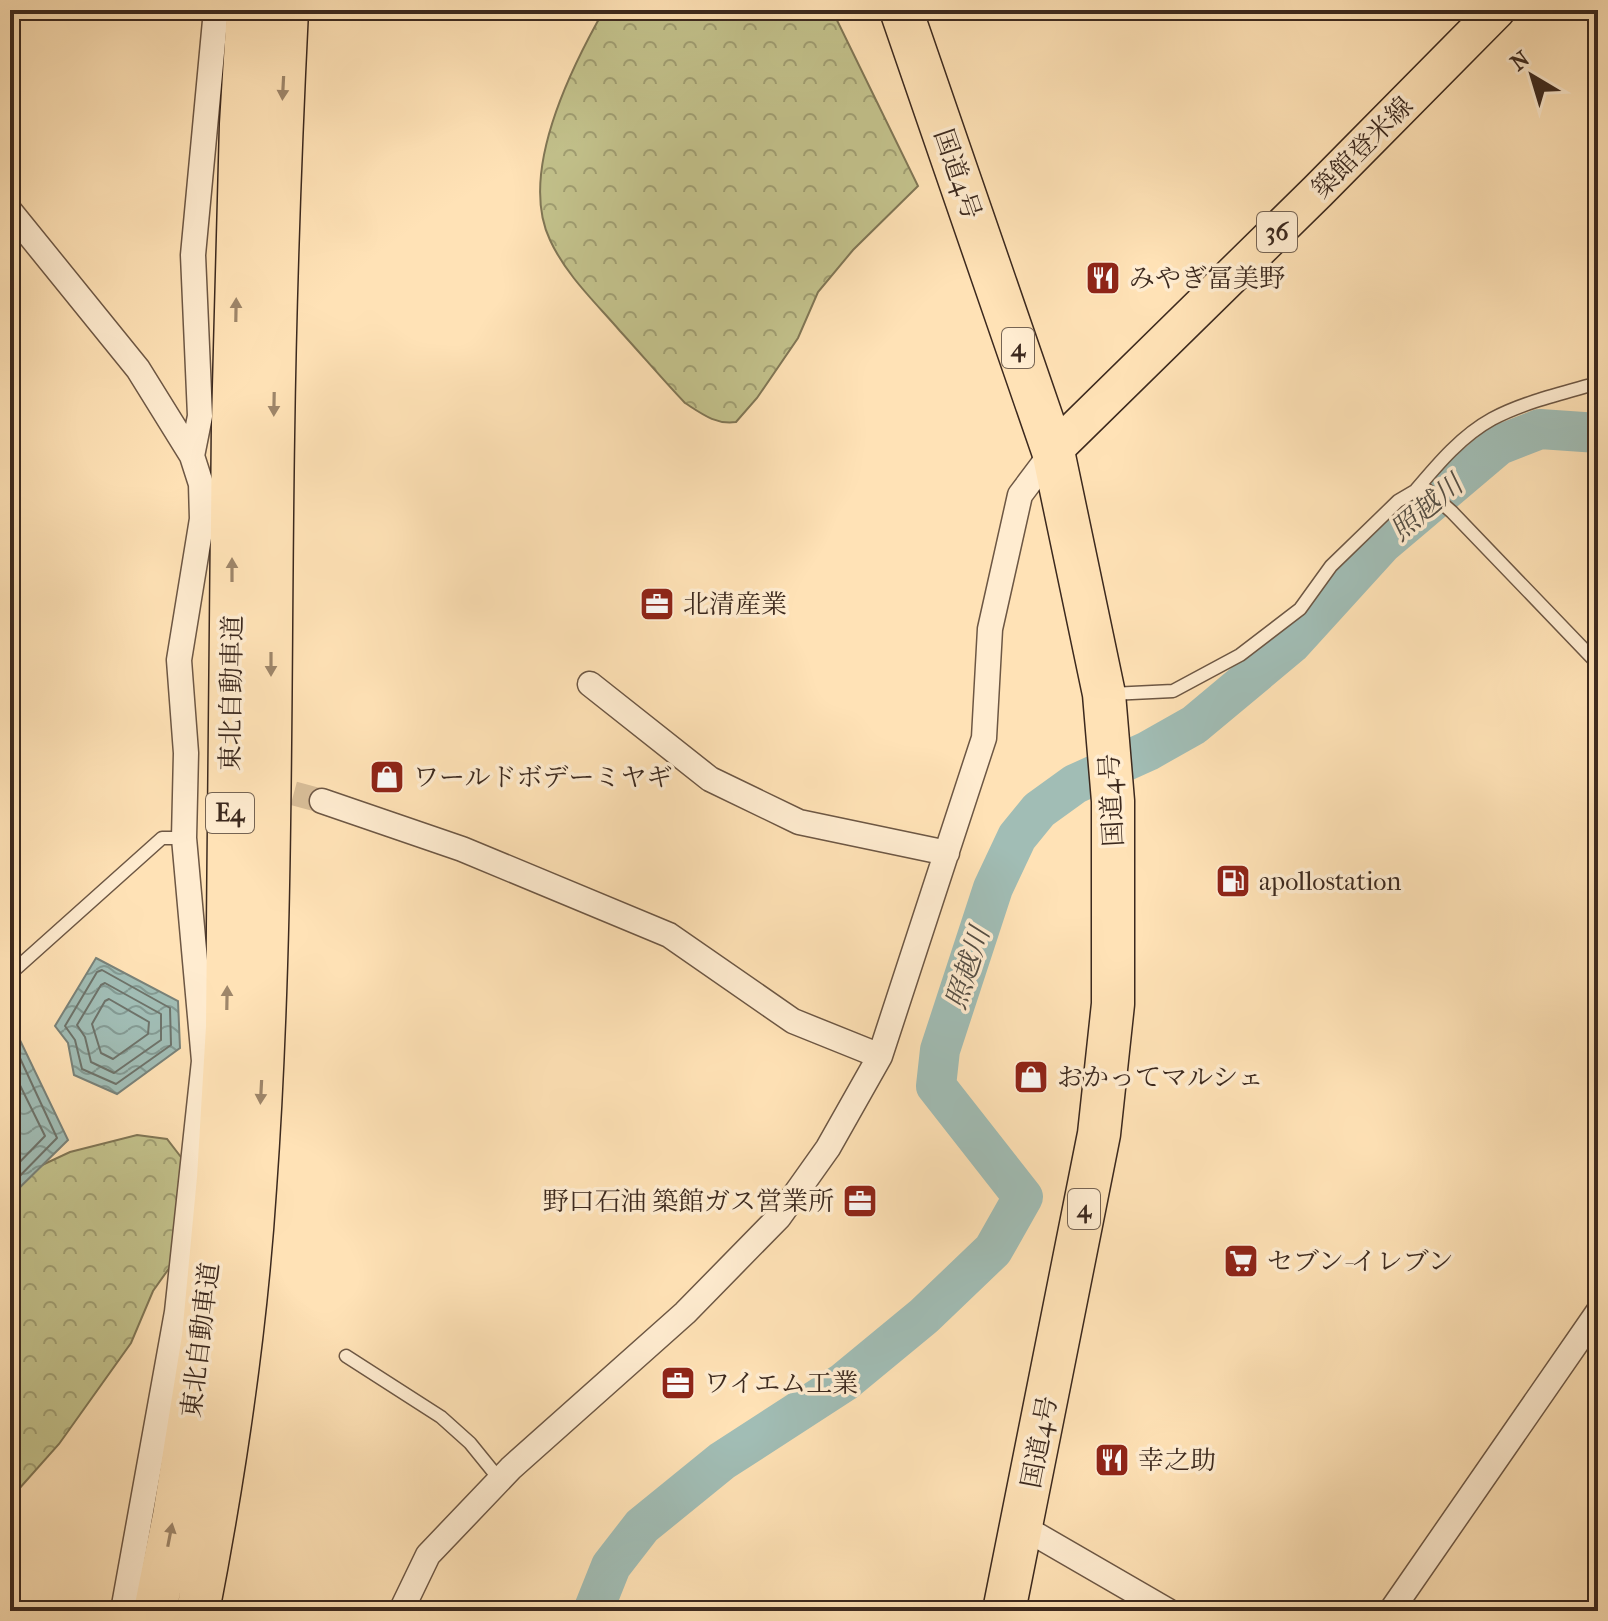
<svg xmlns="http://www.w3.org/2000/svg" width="1608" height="1621" viewBox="0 0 1608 1621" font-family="'IM FELL French Canon','Noto Serif JP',serif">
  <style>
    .forest { fill: url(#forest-crowns); stroke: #807655; stroke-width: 2 }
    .water { fill: url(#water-waves); stroke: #798279; stroke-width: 2 }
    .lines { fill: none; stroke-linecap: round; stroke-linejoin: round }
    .shore { stroke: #6e736a; stroke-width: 2 }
    .river { stroke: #a1bdb5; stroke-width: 40 }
    .street-tunnel { stroke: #d8bd98; stroke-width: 24; stroke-dasharray: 24 12; stroke-linecap: butt }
    .lane-casing { stroke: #6d5744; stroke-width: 15 }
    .street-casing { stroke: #6d5744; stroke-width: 27 }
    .primary-casing { stroke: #3c291e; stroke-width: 39 }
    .highway-casing { stroke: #3c291e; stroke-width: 45 }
    .lane { stroke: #ffecd0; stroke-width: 12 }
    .street { stroke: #ffecd0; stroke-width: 24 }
    .primary { stroke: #ffe2b6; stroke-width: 36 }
    .highway { stroke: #ffe2b6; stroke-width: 42 }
    .oneway { fill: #9e866a }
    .labels { text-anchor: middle; stroke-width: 7; stroke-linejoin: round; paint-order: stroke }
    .shield { fill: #ffecd0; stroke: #766453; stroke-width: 2 }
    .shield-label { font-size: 24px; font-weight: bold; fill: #3c291e }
    .street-label { font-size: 26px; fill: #3c291e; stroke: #ffecd0 }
    .poi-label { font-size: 26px; fill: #3c291e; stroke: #ffecd0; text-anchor: start }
    .water-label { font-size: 28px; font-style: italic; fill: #554e44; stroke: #ffecd0 }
  </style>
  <defs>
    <pattern id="forest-crowns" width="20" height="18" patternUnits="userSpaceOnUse" patternTransform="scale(2)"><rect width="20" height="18" fill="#c3c28c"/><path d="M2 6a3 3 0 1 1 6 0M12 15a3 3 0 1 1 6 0" fill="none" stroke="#a09e72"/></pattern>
    <pattern id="water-waves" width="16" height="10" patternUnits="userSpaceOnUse" patternTransform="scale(2)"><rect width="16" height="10" fill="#a1bdb5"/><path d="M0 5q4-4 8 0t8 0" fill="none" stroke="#849a93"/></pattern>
  </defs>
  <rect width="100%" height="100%" fill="#ffe2b6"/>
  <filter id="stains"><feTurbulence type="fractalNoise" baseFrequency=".0025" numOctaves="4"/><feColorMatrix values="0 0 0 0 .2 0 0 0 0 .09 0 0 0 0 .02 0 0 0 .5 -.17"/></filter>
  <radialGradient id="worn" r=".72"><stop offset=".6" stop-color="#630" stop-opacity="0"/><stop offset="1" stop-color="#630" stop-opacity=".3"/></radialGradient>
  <path class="forest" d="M604,10h228l86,176 -65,64 -35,42 -20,46 -41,60 -21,24c-20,3 -34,-8 -51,-19 -22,-23 -43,-48 -65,-72 -25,-29 -54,-56 -70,-91 -32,-67 21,-172 54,-230z
    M137,1135l30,4 17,22 -2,89 -29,41 -22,52 -72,101 -49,55v-319l60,-28z"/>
  <path class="water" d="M96,958l82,43 2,47 -63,46 -43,-19 -6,-32 -13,-17z
    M17,1034l51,106 -58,57v-139z"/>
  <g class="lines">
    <path class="shore" d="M102,970l68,38 1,37 -55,39 -34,-15 -7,-29 -10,-14 32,-54z
      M105,983l56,31v26l-47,33 -23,-11 -6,-25 -8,-12 24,-40z
      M109,999l40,23 -1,12 -35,25 -12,-6 -9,-29 13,-23z
      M10,1055l9,1 38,82 -47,48
      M10,1065l35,71 -35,36"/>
    <path class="river" d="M593,1611l18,-45 31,-40 80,-65 122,-79 80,-66 69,-66 30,-53 -87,-111 4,-36 53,-162 24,-51 22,-27 36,-26 73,-33 46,-26 97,-81 91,-100 117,-99 41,-16 58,4"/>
    <path class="street-tunnel" d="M259,784l63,17"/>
    <g class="lane-casing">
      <path id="lane" d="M1415,491c22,-26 46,-55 77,-72 32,-17 71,-26 106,-36
        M1111,694l62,-3 67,-36 60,-46 31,-43 67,-65 17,-10 12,-1 25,22 146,152
        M10,974l152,-136h22
        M346,1356l95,61 29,26 30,37"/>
    </g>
    <g class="street-casing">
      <path id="street" d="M10,211l128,158 54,87 9,28 1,35 -23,141 7,93 -2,85 20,223 -27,251 -54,299
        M192,456l8,-40 -7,-161 23,-245
        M590,684l120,95 89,43 148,31
        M322,801l140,48 207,86 124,86 87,35
        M1023,1527l145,84
        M401,1611l27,-56 83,-87 174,-155 94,-96 49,-69 52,-92 104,-318 6,-109 30,-134 33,-44
        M1391,1611l207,-299"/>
    </g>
    <g class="primary-casing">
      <path id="primary" d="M1053,451l265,-260 179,-181"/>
    </g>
    <g class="highway-casing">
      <path id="highway" d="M901,10l152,441 51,243 9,107v203l-14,130 -95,477
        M155,1611l19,-95 29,-179 15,-159 9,-151 6,-603 8,-300 7,-114
        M198,1611c27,-140 48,-282 57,-423 18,-250 14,-501 18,-751 2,-142 7,-285 14,-427"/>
    </g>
    <use href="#lane" class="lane"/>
    <use href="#street" class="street"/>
    <use href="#primary" class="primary"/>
    <use href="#highway" class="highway"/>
  </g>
  <defs><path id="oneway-solid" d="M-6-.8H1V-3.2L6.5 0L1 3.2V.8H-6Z" transform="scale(2)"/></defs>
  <g class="oneway">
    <use href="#oneway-solid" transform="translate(283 88) rotate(93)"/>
    <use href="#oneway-solid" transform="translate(236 310) rotate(-89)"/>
    <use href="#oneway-solid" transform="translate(274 404) rotate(91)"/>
    <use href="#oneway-solid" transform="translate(232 570) rotate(-90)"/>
    <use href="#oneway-solid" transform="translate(271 664) rotate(90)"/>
    <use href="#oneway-solid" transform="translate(227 998) rotate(-89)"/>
    <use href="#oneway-solid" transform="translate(261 1092) rotate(93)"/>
    <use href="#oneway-solid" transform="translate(170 1535) rotate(-79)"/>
  </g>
  <defs>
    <g id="restaurant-square" transform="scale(1.8)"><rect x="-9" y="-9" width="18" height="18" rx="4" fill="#8f2418" stroke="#ffecd0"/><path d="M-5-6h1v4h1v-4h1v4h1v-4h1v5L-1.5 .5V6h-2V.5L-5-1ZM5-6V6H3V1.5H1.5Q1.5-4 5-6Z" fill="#fff"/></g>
    <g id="office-square" transform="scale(1.8)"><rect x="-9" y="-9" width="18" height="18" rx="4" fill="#8f2418" stroke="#ffecd0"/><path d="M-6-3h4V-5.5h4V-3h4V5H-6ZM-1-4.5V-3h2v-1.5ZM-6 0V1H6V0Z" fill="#fff"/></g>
    <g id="shop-square" transform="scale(1.8)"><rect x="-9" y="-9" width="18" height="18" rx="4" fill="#8f2418" stroke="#ffecd0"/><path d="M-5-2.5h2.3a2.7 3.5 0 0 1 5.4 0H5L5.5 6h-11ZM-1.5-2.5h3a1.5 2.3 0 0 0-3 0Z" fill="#fff"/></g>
    <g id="fuel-square" transform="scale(1.8)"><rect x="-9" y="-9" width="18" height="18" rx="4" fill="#8f2418" stroke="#ffecd0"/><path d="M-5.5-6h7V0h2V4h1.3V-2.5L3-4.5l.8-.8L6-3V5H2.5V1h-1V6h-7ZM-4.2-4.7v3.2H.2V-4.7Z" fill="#fff"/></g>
    <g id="supermarket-square" transform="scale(1.8)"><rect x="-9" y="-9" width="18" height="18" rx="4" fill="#8f2418" stroke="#ffecd0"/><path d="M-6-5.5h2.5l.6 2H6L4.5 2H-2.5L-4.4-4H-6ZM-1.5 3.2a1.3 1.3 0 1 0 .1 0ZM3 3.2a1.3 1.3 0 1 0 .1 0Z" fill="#fff"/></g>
  </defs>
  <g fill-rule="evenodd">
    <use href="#restaurant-square" x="1103" y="278"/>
    <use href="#office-square" x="657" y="604"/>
    <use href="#shop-square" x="387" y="777"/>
    <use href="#fuel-square" x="1233" y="881"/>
    <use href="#shop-square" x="1031" y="1077"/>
    <use href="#office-square" x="860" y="1201"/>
    <use href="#supermarket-square" x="1241" y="1261"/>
    <use href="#office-square" x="678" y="1383"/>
    <use href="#restaurant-square" x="1112" y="1460"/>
  </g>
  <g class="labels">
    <g class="shield">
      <rect x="1257" y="212" width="40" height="40" rx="6"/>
      <rect x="1002" y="328" width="32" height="40" rx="6"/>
      <rect x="206" y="793" width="48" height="40" rx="6"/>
      <rect x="1068" y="1189" width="32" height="40" rx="6"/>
    </g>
    <g class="shield-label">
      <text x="1277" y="240">36</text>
      <text x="1018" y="356">4</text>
      <text x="230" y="821">E4</text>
      <text x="1084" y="1217">4</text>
    </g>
    <g class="street-label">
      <text transform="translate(1362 147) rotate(-45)" y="9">築館登米線</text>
      <text transform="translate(958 174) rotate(71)" y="9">国道4号</text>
      <text transform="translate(231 693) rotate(-89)" y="9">東北自動車道</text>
      <text transform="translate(1111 800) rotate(-93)" y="9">国道4号</text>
      <text transform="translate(200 1340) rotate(-83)" y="9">東北自動車道</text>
      <text transform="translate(1039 1442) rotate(-79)" y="9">国道4号</text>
    </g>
    <g class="poi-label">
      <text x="1129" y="287">みやぎ冨美野</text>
      <text x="683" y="613">北清産業</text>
      <text x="413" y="786">ワールドボデーミヤギ</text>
      <text x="1259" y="890">apollostation</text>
      <text x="1057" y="1086">おかってマルシェ</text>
      <text x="834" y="1210" text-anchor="end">野口石油 築館ガス営業所</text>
      <text x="1267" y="1270">セブン-イレブン</text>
      <text x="704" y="1392">ワイエム工業</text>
      <text x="1138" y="1469">幸之助</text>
    </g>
    <g class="water-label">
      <text transform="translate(1426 507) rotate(-40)" y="10">照越川</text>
      <text transform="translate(967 968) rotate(-72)" y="10">照越川</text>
    </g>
  </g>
  <rect width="1608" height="1621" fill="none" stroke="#ffe2b6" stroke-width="40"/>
  <rect x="12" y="12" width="1584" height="1597" fill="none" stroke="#3c291e" stroke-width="4"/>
  <rect x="20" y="20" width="1568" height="1581" fill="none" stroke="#3c291e" stroke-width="2"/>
  <g transform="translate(1532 76) rotate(322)" stroke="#ffecd0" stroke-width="6" paint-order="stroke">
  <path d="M0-6L14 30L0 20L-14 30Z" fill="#3c291e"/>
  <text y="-12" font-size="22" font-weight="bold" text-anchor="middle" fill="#3c291e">N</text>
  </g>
  <rect width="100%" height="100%" filter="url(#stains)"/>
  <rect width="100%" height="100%" fill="url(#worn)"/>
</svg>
